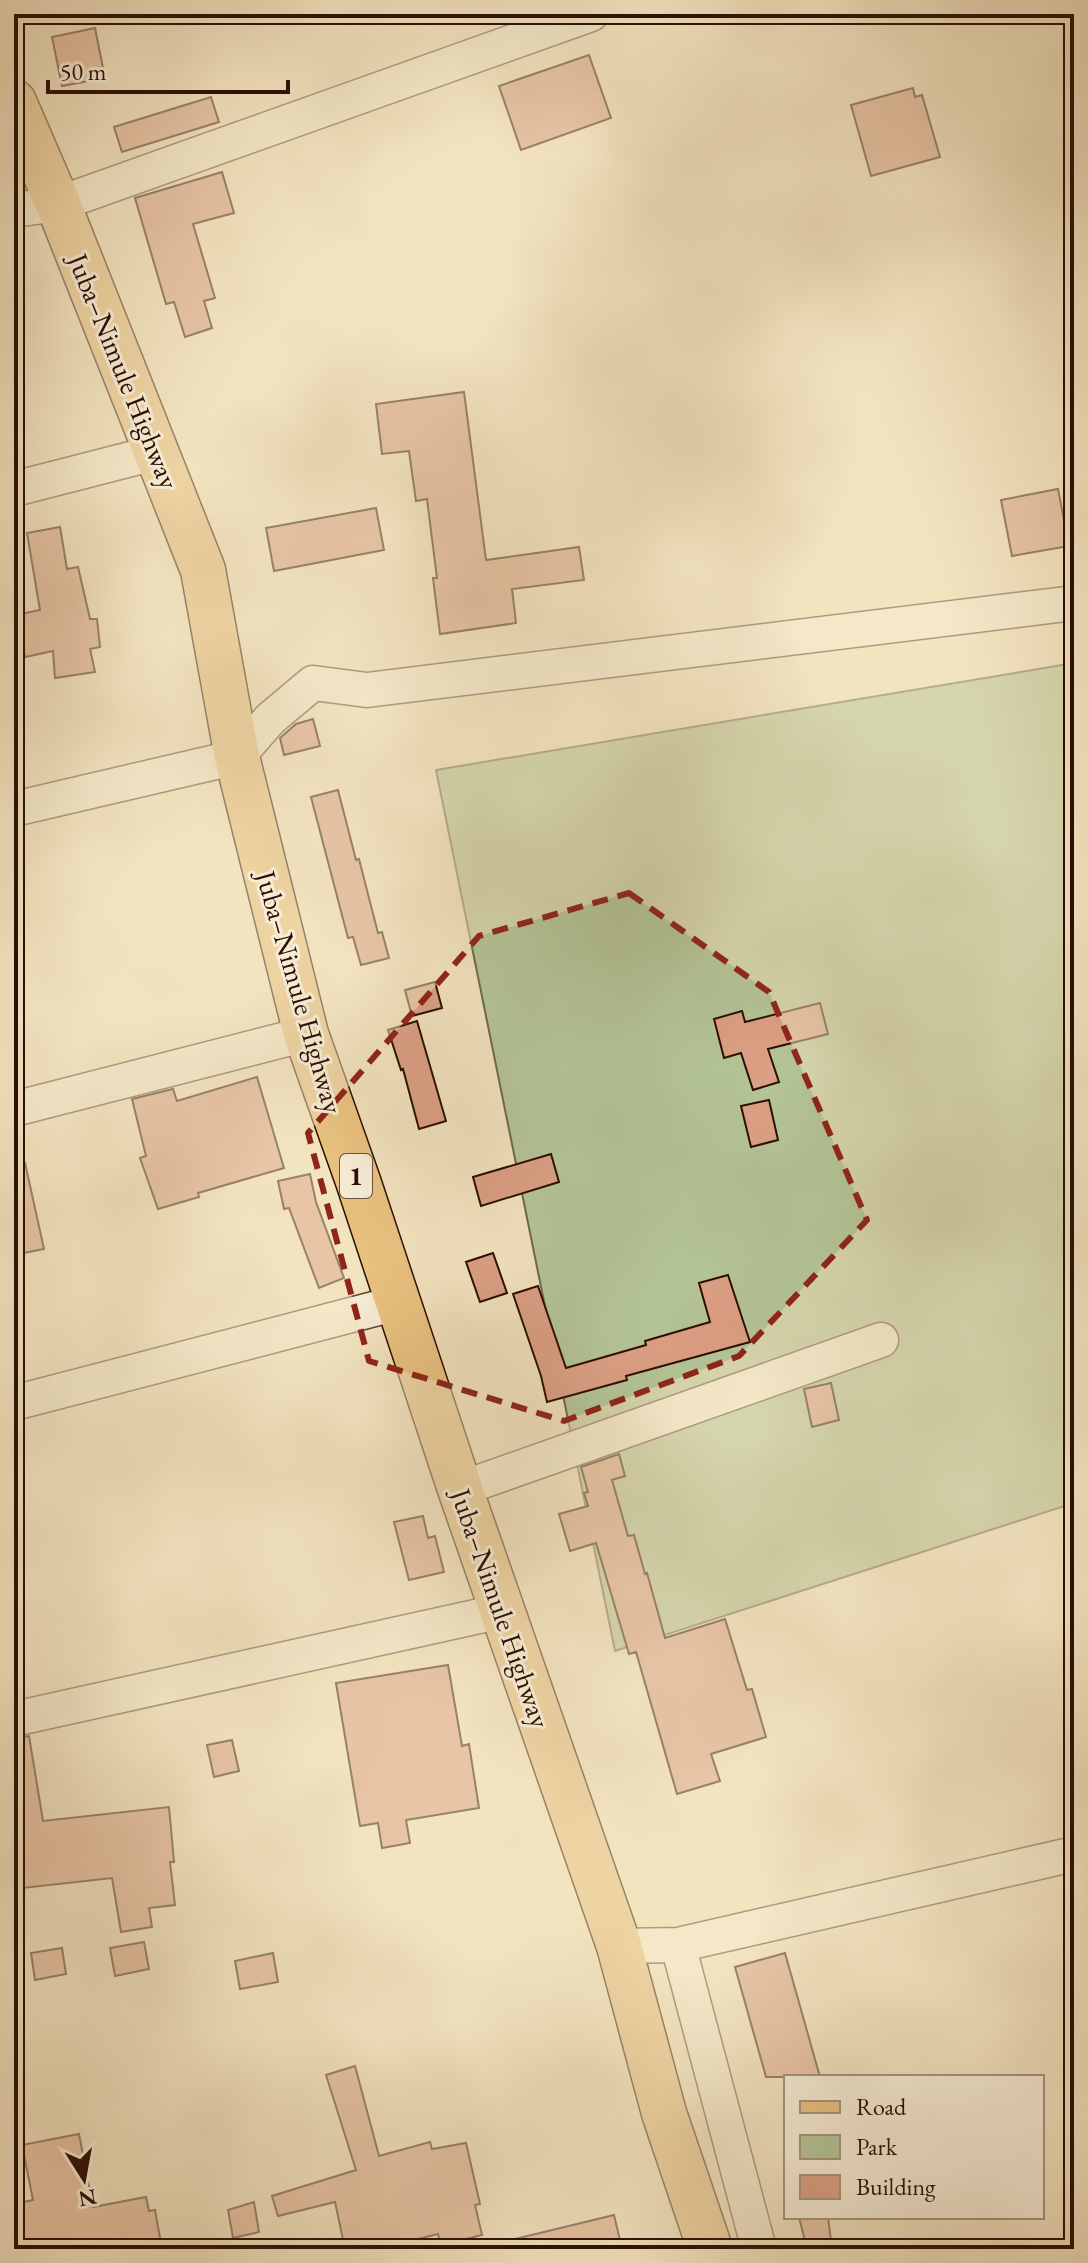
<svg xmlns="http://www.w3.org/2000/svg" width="1088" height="2263" viewBox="0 0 1088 2263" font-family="'EB Garamond',serif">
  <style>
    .green { fill: #b4c598; stroke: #6f694e; stroke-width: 2 }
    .building { fill: #dca085; stroke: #2a0d03; stroke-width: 2 }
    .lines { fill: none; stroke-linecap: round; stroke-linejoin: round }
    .minor-casing { stroke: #5c4332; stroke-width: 37 }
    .primary-casing { stroke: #2a0d03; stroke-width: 47 }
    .minor { stroke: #f7edd6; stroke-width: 34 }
    .primary { stroke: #eac280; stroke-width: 44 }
    .marked { fill: none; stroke: #8f2418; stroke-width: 6; stroke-dasharray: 16 10; stroke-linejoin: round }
    .labels { text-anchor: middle; stroke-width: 6; stroke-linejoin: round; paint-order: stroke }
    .shield { fill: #f7edd6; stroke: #685042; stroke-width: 2 }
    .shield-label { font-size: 26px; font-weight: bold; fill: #2a0d03 }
    .street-label { font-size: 28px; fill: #2a0d03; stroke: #f7edd6 }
  </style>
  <rect width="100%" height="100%" fill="#f3e4c0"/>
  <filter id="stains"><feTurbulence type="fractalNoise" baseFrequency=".0025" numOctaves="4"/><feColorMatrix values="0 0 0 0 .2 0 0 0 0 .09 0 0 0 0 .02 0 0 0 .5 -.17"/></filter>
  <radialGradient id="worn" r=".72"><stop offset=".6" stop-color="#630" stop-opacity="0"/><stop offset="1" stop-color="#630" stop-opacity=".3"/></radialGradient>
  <path class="green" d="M1074,663v840l-459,148 -179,-881z"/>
  <path class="building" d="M95,28l10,50 -43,8 -10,-49z
    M589,55l22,63 -90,32 -22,-64z
    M913,88l2,9 7,-2 18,62 -69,19 -20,-71z
    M211,97l8,25 -97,30 -8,-25z
    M222,172l12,41 -41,11 22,74 -11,3 8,27 -27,9 -11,-35 -8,2 -31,-106z
    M464,392l22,168 93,-13 5,33 -72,9 4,34 -76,11 -7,-56h4l-10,-79 -11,2 -7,-50 -27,3 -6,-50z
    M1058,489l11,57 -57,10 -11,-56z
    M376,508l8,42 -110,21 -8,-43z
    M60,527l7,42 11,-2 12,52h7l3,28 -10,2 5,23 -40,6 -2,-27 -28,6 -9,-42 24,-5 -13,-77z
    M313,719l7,27 -36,9 -4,-17 16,-14z
    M338,790l18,70 3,-1 19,74 4,-1 7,26 -28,7 -8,-28 -5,1 -37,-141z
    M435,982l7,26 -30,8 -7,-26z
    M820,1003l8,31 -60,15 11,33 -26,8 -12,-37 -17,5 -10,-39 28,-8 3,11z
    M417,1021l29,100 -27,8 -16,-60 -2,1 -13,-40z
    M257,1077l27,91 -86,25 1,4 -41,12 -18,-51 6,-2 -14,-57 41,-10 4,12z
    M769,1100l9,40 -27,7 -10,-41z
    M551,1154l8,28 -78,24 -8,-29z
    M25,1163l19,86 -30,6v-91z
    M310,1174l6,28 28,76 -25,10 -30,-80 -5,1 -6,-28z
    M493,1253l14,40 -27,9 -14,-40z
    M728,1275l22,67 -124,34 1,4 -80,22 -6,-26 -28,-82 25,-8 28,82 80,-23 -1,-4 65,-19 -11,-39z
    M831,1383l8,37 -27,7 -8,-38z
    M619,1454l6,22 -13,4 16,56 6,-1 11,39 2,-1 18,65 60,-19 22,71 5,-1 14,48 -55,17 9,27 -43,13 -41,-142 -7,2 -33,-111 -26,8 -11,-37 29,-8 -4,-13 4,-1 -7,-25z
    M423,1516l5,22 7,-2 9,36 -35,8 -15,-58z
    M448,1665l14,81 7,-2 10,64 -73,12 4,23 -28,5 -4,-25 -18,3 -24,-143z
    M29,1736l14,85 126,-14 5,55h-4l5,43 -26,3 3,19 -31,5 -9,-54 -98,11v-151z
    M232,1740l7,31 -25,6 -7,-32z
    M144,1942l5,27 -34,7 -5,-28z
    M62,1948l4,26 -31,6 -4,-27z
    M273,1953l5,29 -38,7 -5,-28z
    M785,1953l35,124h-54l-31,-110z
    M355,2066l24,90 51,-14 2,7 34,-6 14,61 -5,1 7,30 -41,10 -3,-11 -61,15h-32l-10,-47 -57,14 -6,-20 84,-26 -30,-95z
    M79,2134l14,73 53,-10 3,14 6,-1 7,39h-148v-45l19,-4 -11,-55z
    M254,2202l5,30 -26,6 -5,-28z
    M614,2215l8,34h-106l-1,-10z
    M799,2217h29l4,32h-25z"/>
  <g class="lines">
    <g class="minor-casing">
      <path id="minor" d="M14,210l44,-6 533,-190
        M14,489l144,-37
        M14,809l223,-52 33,-38 43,-36 54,7 707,-87
        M14,1109l292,-75
        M14,1403l383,-100
        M460,1489l421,-149
        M14,1719l488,-108
        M678,1945l81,304
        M619,1946l59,-1 396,-91"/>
    </g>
    <g class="primary-casing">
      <path id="primary" d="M14,102l44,102 145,366 34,187 69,277 52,147 102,308 159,457 45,167 46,136"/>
    </g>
    <use href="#minor" class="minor"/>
    <use href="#primary" class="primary"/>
  </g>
  <path d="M0 0H1088V2263H0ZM629,893l140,99 98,228 -128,136 -175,65 -195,-60 -61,-228 171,-197z" fill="#f3e4c0" fill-opacity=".55" fill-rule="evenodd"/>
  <path class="marked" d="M629,893l140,99 98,228 -128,136 -175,65 -195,-60 -61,-228 171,-197z"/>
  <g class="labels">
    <rect class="shield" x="340" y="1154" width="32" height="44" rx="6"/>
    <g class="shield-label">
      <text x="356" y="1185">1</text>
    </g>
    <g class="street-label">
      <text transform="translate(124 371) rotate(68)" y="10">Juba–Nimule Highway</text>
      <text transform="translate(300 992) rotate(74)" y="10">Juba–Nimule Highway</text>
      <text transform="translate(501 1608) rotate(71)" y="10">Juba–Nimule Highway</text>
    </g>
  </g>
  <rect width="1088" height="2263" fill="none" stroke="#f3e4c0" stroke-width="48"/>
  <rect x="16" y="16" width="1056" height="2231" fill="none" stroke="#2a0d03" stroke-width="4"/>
  <rect x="24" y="24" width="1040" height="2215" fill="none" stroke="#2a0d03" stroke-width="2"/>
  <rect x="784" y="2075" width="260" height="144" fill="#f7edd6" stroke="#a59382" stroke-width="2"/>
  <rect x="800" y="2101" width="40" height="12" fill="#eac280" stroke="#a59382" stroke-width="2"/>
  <text x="856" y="2115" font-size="24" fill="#2a0d03">Road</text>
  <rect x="800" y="2135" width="40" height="24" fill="#b4c598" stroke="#a59382" stroke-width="2"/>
  <text x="856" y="2155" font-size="24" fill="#2a0d03">Park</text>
  <rect x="800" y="2175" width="40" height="24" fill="#dca085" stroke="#a59382" stroke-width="2"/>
  <text x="856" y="2195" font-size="24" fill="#2a0d03">Building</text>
  <g transform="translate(84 2179) rotate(169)" stroke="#f7edd6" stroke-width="6" paint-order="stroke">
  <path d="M0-6L14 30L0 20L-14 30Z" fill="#2a0d03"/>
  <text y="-12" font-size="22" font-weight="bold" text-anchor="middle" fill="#2a0d03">N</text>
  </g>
  <path d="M48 80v12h240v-12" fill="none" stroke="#2a0d03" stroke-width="4"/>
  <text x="60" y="80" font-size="24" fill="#2a0d03" stroke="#f7edd6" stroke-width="6" paint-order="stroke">50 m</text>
  <rect width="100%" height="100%" filter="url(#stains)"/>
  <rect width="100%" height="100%" fill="url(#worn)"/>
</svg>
